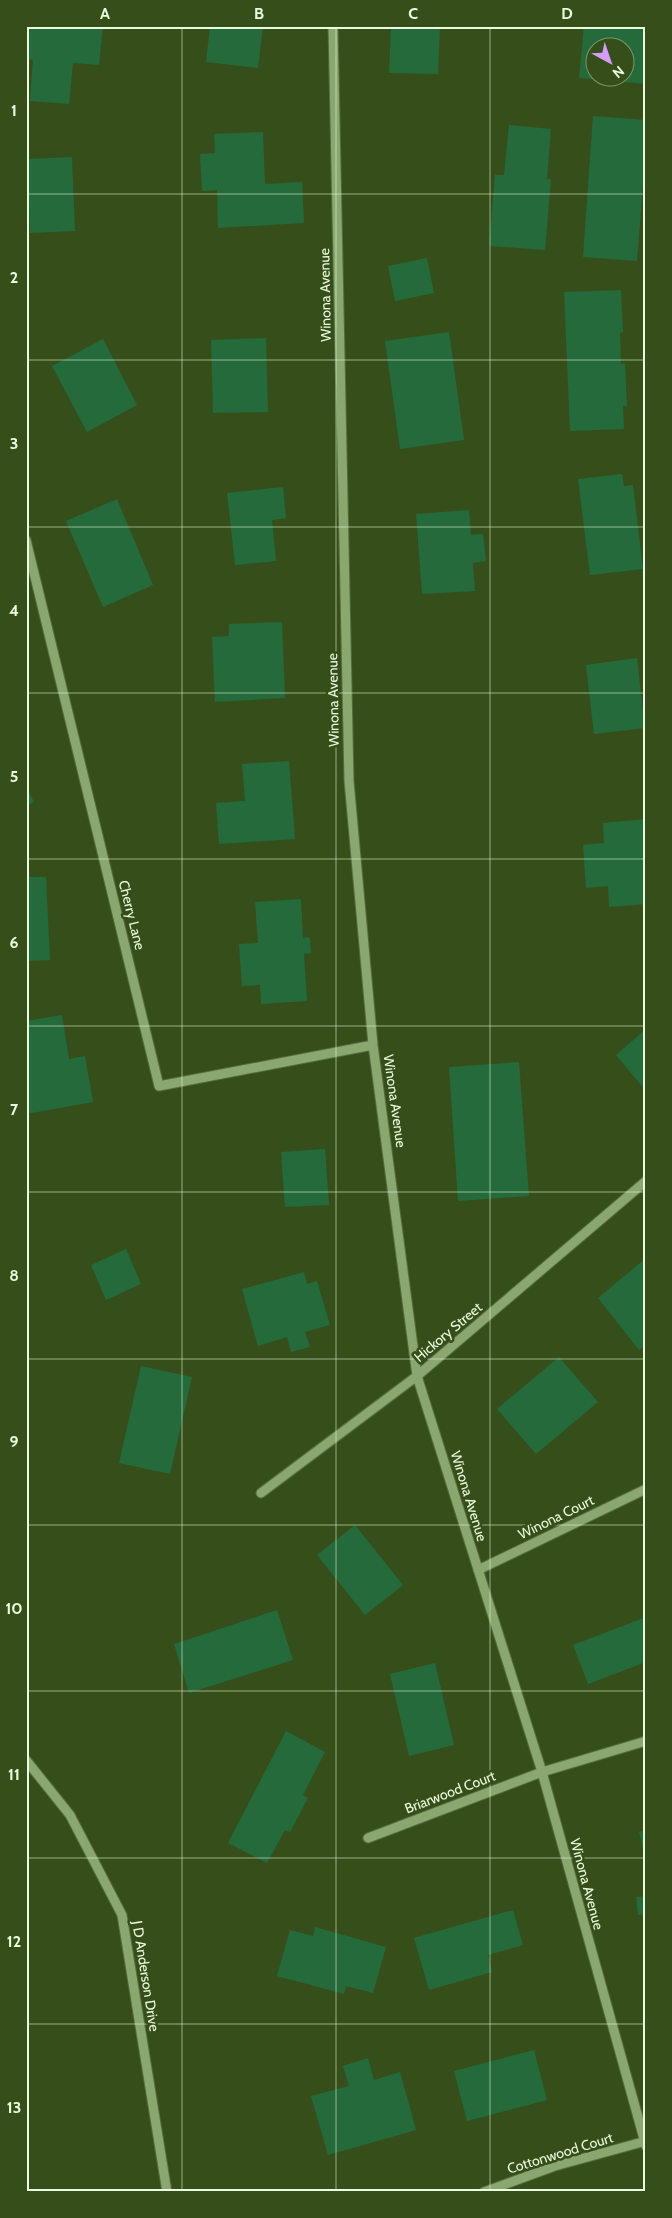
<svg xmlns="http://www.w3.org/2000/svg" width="672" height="2218" viewBox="0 0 672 2218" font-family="Cabin,sans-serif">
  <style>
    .building { fill: #256a3b; fill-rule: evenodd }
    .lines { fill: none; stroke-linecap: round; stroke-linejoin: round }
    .minor-casing { stroke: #576c3e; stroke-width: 11 }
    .minor { stroke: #89a76f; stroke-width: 9 }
    .grid { fill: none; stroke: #ebfbde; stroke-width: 1; stroke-opacity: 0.55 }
    .labels { text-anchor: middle; stroke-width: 5; stroke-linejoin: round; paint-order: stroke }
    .street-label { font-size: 14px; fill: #ebfbde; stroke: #364f1a }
    .neatline { fill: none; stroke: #ebfbde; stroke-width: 2 }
    .grid-label { font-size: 16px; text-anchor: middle; font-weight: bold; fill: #ebfbde }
  </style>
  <rect width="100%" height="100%" fill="#364f1a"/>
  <path class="building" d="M26,26h77l-4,39 -26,-2 -4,41 -39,-3 3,-41 -7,-1z
    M210,26h53l-5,42 -52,-6z
    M391,26h49l-2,48 -49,-1z
    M584,26h62v58l-67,-6zM594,48h30v30h-30z
    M593,116l53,4v26l-9,115 -54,-4z
    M509,125l42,4 -4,50h4l-6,71 -56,-4 6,-71h9z
    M263,132l2,52 37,-2 2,41 -86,5 -1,-38 -15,1 -2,-37 15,-1 -1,-19z
    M72,157l3,74 -45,2 -3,-74z
    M427,258l7,35 -39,8 -7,-35z
    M621,290l2,42 -3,1 1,31 4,-1 2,43h-4l1,23 -54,2 -6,-139z
    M449,332l15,108 -64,9 -15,-108z
    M266,338l2,74 -55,1 -2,-73z
    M103,339l34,66 -50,27 -35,-66z
    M622,474l2,12 9,-1 10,84 -53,6 -12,-96z
    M283,487l3,31 -14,2 4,41 -41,4 -8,-72z
    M117,499l36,86 -50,22 -37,-86z
    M469,510l2,25 12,-1 3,27 -13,2 2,28 -53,3 -6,-80z
    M282,622l3,76 -70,4 -3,-65 17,-1v-12z
    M637,658l8,70 -51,6 -8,-69z
    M289,761l6,78 -76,5 -3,-41 29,-2 -3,-37z
    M26,786l8,16 -8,4z
    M646,819v85l-37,3 -1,-21 -22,2 -3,-43 21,-2 -1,-20z
    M26,877h20l4,83 -24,1z
    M301,899l2,39 7,-1 1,16 -7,1 3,47 -46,3 -1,-19 -18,1 -3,-42 19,-1 -3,-41z
    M62,1015l7,44 16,-3 8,46 -67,12v-93z
    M646,1029v62l-30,-36z
    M519,1062l10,134 -71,5 -9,-134z
    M325,1149l4,56 -44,2 -4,-55z
    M126,1249l15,35 -35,16 -15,-35z
    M646,1258v87l-7,5 -41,-52z
    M304,1272l3,12 10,-3 13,44 -25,7 5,15 -19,5 -4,-15 -29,9 -16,-57z
    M559,1357l39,45 -62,52 -39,-45z
    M141,1366l51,11 -22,97 -51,-11z
    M355,1525l48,60 -38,30 -48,-60z
    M277,1610l16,50 -104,33 -15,-49z
    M646,1617v45l-58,22 -15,-39z
    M435,1663l19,82 -45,11 -19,-82z
    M286,1731l39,21 -22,43 5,3 -18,34 -5,-2 -18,33 -39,-20z
    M646,1830v27h-1l-6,-25z
    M646,1896v18l-8,1 -2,-18z
    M513,1910l10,35 -35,10 4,17 -63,18 -15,-52z
    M315,1927l71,20 -13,46 -27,-7 -2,8 -67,-18 13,-46 23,6z
    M534,2050l13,50 -80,21 -13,-50z
    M368,2058l6,22 26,-8 16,58 -88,25 -17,-59 38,-10 -6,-20z"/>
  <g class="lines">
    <g class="minor-casing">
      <path id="minor" d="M333,26l16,755 24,264 44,331 125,396 104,374
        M26,540l133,546 214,-41
        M261,1493l156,-117 229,-195
        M478,1570l168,-81
        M26,1760l44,55 52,100 45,277
        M368,1838l174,-66 104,-31
        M484,2192l71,-26 91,-25"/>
    </g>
    <use href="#minor" class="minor"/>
  </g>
  <path class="grid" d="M182,26v2166M336,26v2166M490,26v2166M26,194h620M26,360h620M26,527h620M26,693h620M26,859h620M26,1026h620M26,1192h620M26,1359h620M26,1525h620M26,1691h620M26,1858h620M26,2024h620"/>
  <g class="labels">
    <g class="street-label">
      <text transform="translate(325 295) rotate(-91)" y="5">Winona Avenue</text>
      <text transform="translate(333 700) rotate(-91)" y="5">Winona Avenue</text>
      <text transform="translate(132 915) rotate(76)" y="5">Cherry Lane</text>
      <text transform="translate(395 1101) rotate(82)" y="5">Winona Avenue</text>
      <text transform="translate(448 1332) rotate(-40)" y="5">Hickory Street</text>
      <text transform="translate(469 1496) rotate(73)" y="5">Winona Avenue</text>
      <text transform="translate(556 1517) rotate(-26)" y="5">Winona Court</text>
      <text transform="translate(450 1792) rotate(-21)" y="5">Briarwood Court</text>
      <text transform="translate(587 1884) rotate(75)" y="5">Winona Avenue</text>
      <text transform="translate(146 1976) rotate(81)" y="5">J D Anderson Drive</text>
      <text transform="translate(560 2153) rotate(-17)" y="5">Cottonwood Court</text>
    </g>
  </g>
  <rect width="672" height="2218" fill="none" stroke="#364f1a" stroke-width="55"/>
  <g transform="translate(610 62) rotate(140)"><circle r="24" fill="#364f1a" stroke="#7e9468"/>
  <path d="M0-4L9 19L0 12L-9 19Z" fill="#d59cfb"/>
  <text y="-8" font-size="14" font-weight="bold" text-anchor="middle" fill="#ebfbde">N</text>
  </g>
  <rect x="28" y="28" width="616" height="2162" class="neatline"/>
  <g class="grid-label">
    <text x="105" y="19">A</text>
    <text x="259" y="19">B</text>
    <text x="413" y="19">C</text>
    <text x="567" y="19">D</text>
    <text x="14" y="116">1</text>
    <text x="14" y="283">2</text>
    <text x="14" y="449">3</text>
    <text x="14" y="616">4</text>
    <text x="14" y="782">5</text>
    <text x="14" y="948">6</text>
    <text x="14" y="1115">7</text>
    <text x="14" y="1281">8</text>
    <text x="14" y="1447">9</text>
    <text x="14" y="1614">10</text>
    <text x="14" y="1780">11</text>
    <text x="14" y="1947">12</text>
    <text x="14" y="2113">13</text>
  </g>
</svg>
